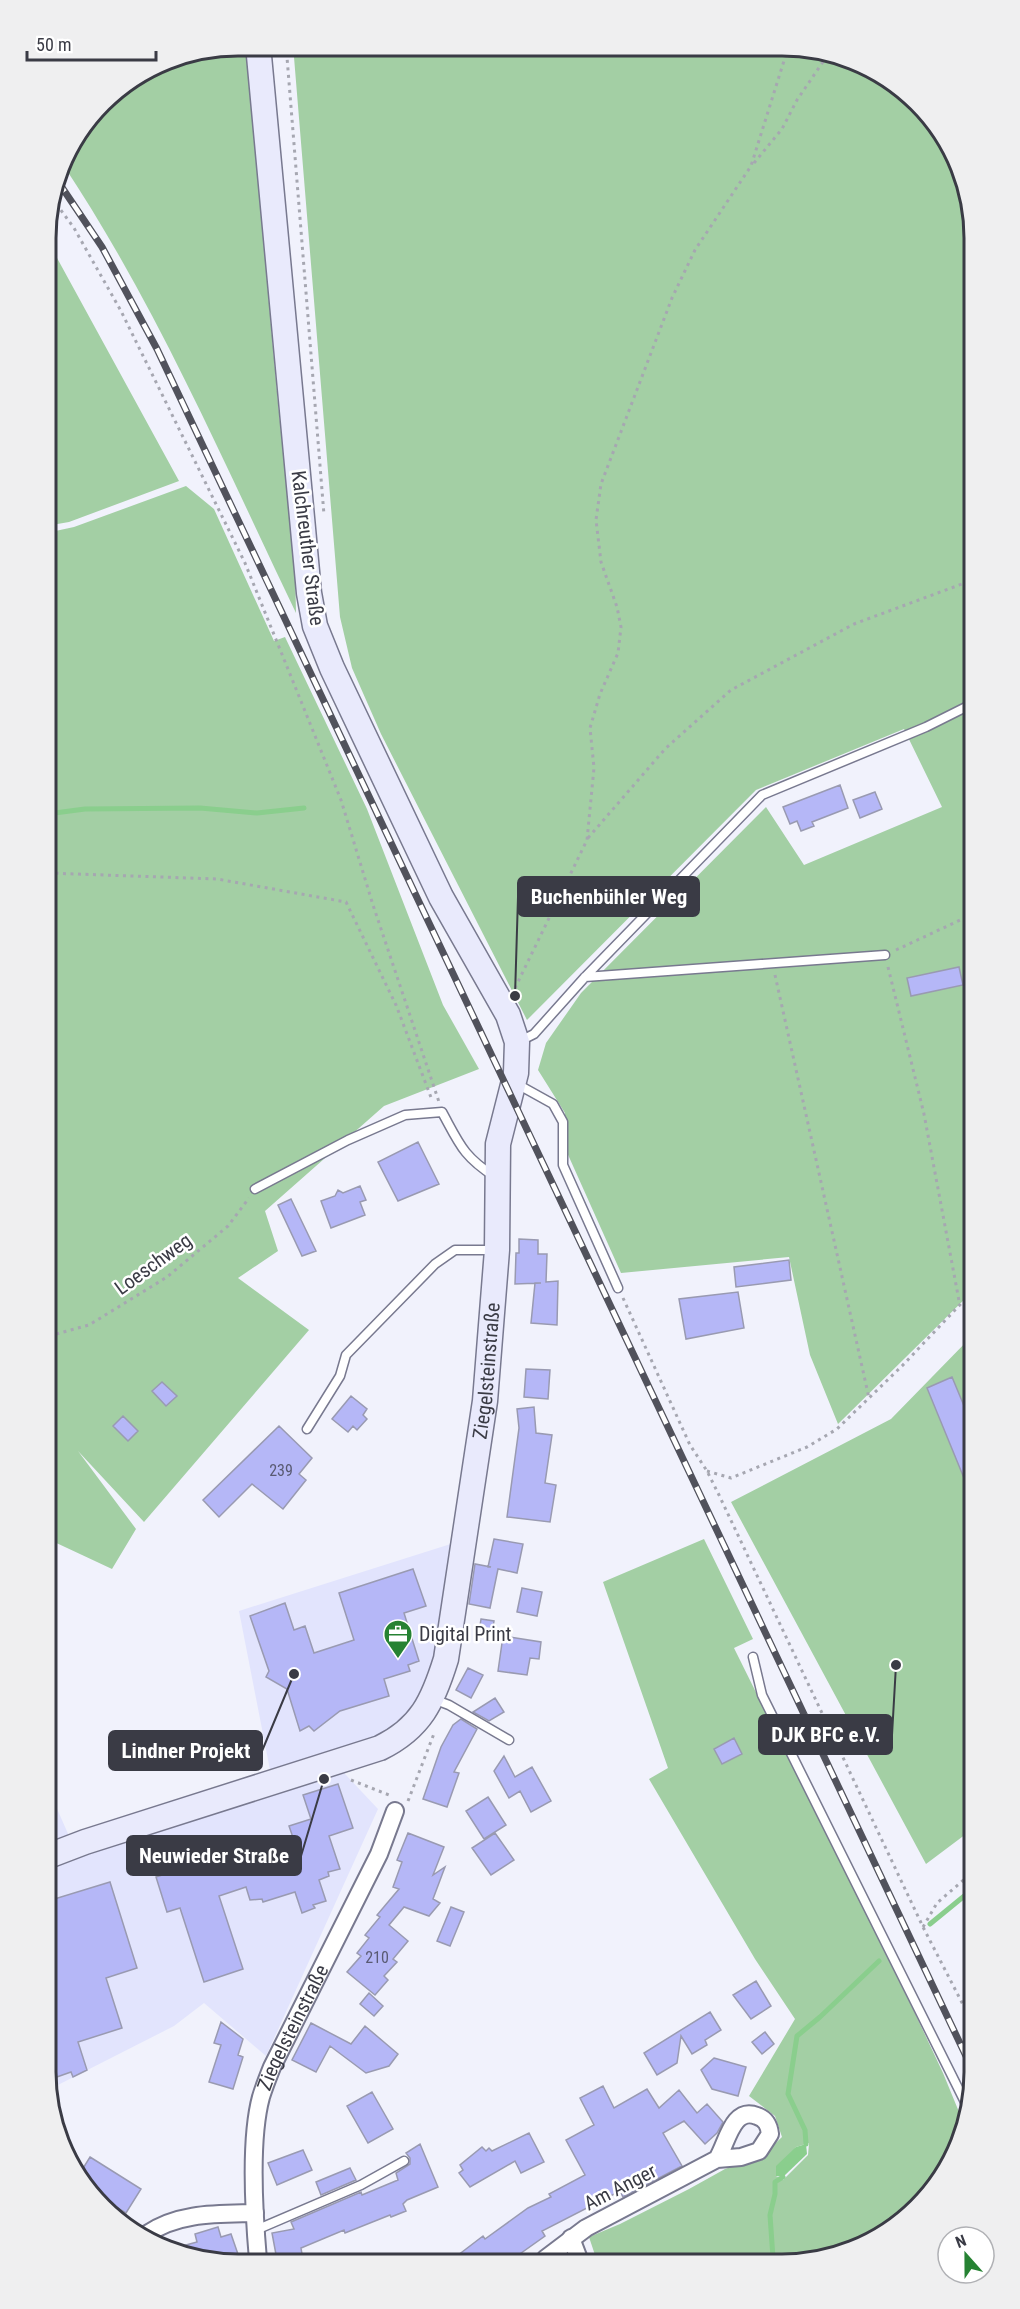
<svg xmlns="http://www.w3.org/2000/svg" width="1020" height="2309" viewBox="0 0 1020 2309" font-family="'Roboto Condensed',sans-serif">
  <style>
    .built { fill: #e2e4fd }
    .green { fill: #a3cfa4; fill-rule: evenodd }
    .water { fill: #8ace8d }
    .lines { fill: none; stroke-linecap: round; stroke-linejoin: round }
    .stream { stroke: #8ace8d; stroke-width: 5 }
    .building { fill: #b5b7f7; stroke: #999ab1; stroke-width: 1.5 }
    .lane-casing { stroke: #78798f; stroke-width: 11 }
    .street-casing { stroke: #78798f; stroke-width: 20 }
    .secondary-casing { stroke: #78798f; stroke-width: 27 }
    .path { stroke: #a6a7b1; stroke-width: 3; stroke-dasharray: 3 4.5; stroke-linecap: butt }
    .lane { stroke: #fff; stroke-width: 8 }
    .street { stroke: #fff; stroke-width: 16 }
    .secondary { stroke: #e9eafc; stroke-width: 24 }
    .rail-casing { stroke: #51525c; stroke-width: 7 }
    .rail { stroke: #fff; stroke-width: 4.5; stroke-dasharray: 14; stroke-linecap: butt }
    .labels { text-anchor: middle; stroke-width: 5; stroke-linejoin: round; paint-order: stroke }
    .number-label { font-size: 16px; fill: #595a72 }
    .street-label { font-size: 20px; fill: #3a3b45; stroke: #fff }
    .poi-label { font-size: 20px; fill: #3a3b45; stroke: #fff; text-anchor: start }
    .rim { fill: none; stroke: #3a3b45; stroke-width: 3 }
    .leader { fill: none; stroke: #3a3b45; stroke-width: 2 }
    .callout-dot { fill: #3a3b45; stroke: #fff; stroke-width: 2 }
    .callout { fill: #3a3b45; stroke: #3a3b45; stroke-width: 2 }
    .callout-label { font-size: 21px; text-anchor: middle; font-weight: bold; fill: #fff }
  </style>
  <rect width="100%" height="100%" fill="#f1f2fc"/>
  <path class="built" d="M457,1542l-22,126 -33,56 -72,34 48,51 -112,247 -62,-53 -30,23 -122,62 -1,-293 18,41 202,-61 -32,-164z"/>
  <path class="green" d="M237,45h9l32,358 17,162 1,48c-73,-152 -140,-309 -234,-450l3,-10 45,-60 54,-33z
    M293,45l527,4 90,44 39,48 19,46 4,1105 -134,132 -28,-69 -21,-98 -168,16 -56,-125v-35l-27,-43 8,-27 35,-50 185,-186 38,58 138,-58 -38,-78 -148,61 -229,230 -146,-286 -29,-66 -12,-51z
    M45,236l134,245 -110,41 -23,4z
    M186,486l28,23 60,132 11,-4 82,172 76,196 36,64 -95,37 -119,105 13,40 -40,27 71,52 -165,192 -66,-71 58,78 -24,40 -62,-29 -4,-1007 28,-6z
    M972,1336l2,492 -48,36 -195,-362 160,-83z
    M704,1539l49,100 -19,9 178,359 31,66 23,56 -31,60 -46,43 -56,25 -237,1 -7,-21 31,-13 69,-35 36,-20 36,-12 21,-20 -7,-21 -26,-20 46,-77 -40,-60 -106,-180 19,-11 -65,-186zM809,2143l-1,12 -25,25 -7,-4 20,-29z"/>
  <path class="water" d="M806,2144l1,10 -24,23 -7,-1v-10l20,-19z"/>
  <g class="lines">
    <path class="stream" d="M47,814l38,-5 115,-1 57,5 47,-5
      M930,1924l44,-36
      M806,2144l-1,-14 -17,-36 9,-58 23,-19 59,-56
      M773,2258l-3,-43 5,-21v-12l8,-5"/>
  </g>
  <path class="building" d="M840,785l8,23 -36,14 2,4 -13,5 -4,-10 -7,3 -7,-17z
    M875,792l7,17 -22,9 -7,-18z
    M959,967l4,18 -52,11 -4,-18z
    M418,1142l21,42 -41,17 -20,-39z
    M360,1186l6,14 -6,2 5,13 -34,13 -10,-27 14,-5 3,-6 5,3z
    M291,1199l25,52 -14,5 -24,-51z
    M519,1239l19,1v14h9l-1,28 12,-1 -1,44 -26,-2 4,-40h6l-26,1 1,-31h3z
    M789,1260l2,20 -55,7 -2,-20z
    M738,1292l6,36 -58,11 -7,-40z
    M526,1369l24,1 -2,29 -24,-2z
    M952,1377l15,36 5,-2 1,89 -46,-112z
    M162,1382l15,14 -11,10 -14,-15z
    M351,1396l16,13 -4,6 4,4 -10,11 -4,-4 -5,6 -16,-13z
    M534,1407l2,26 16,2 -7,48 11,2 -6,37 -43,-5 12,-89 -2,-19z
    M123,1416l15,15 -10,10 -15,-15z
    M279,1426l33,32 -13,16 7,6 -23,29 -31,-25 -33,33 -16,-17z
    M494,1539l29,5 -6,29 -19,-4 -8,39 -21,-4 6,-40 16,3h-3z
    M413,1569l13,37 -22,7 15,48 -11,4 2,6 -26,8 5,17 -49,15 -26,20 -5,-5 -9,5 -13,-42 -21,-12 3,-6 -19,-55 35,-13 9,27 11,-4 9,27 40,-13 -15,-47z
    M522,1588l20,4 -5,24 -20,-4z
    M481,1619l13,2 -2,13 -13,-2z
    M503,1636l38,6 -2,17 -9,-1 -3,17 -29,-4z
    M468,1668l15,7 -12,23 -15,-8z
    M495,1698l9,14 -15,9 -16,-9z
    M461,1719l16,10 -23,43 5,1 -12,34 -24,-8 18,-52 12,-22z
    M734,1738l8,16 -20,10 -8,-15z
    M504,1756l11,21 17,-10 19,34 -20,11 -11,-21 -11,7 -15,-27z
    M338,1784l15,44 -24,8 11,33 -12,3 1,4 -10,4 7,21 -13,4 2,3 -13,5 -7,-21 -32,10 -1,-3 -12,1 -4,-13 -27,9 24,73 -39,13 -24,-74 -13,4 -11,-35 36,-12 4,-5 7,1 33,-11 3,8 14,8 21,-7 -3,-9 6,-5 20,4 -8,-23 22,-7 -8,-24z
    M488,1797l18,28 -22,14 -18,-28z
    M408,1833l36,14 -11,28 12,-8 -12,32 7,4 -11,13 -25,-9 -15,18 19,16 -15,18 4,3 -13,14 4,4 -13,15 -28,-23 14,-16 -4,-3 12,-15 -4,-3 15,-18 -3,-2 22,-26 -6,-2 9,-25 -5,-2z
    M495,1833l19,27 -23,15 -19,-27z
    M110,1882l27,86 -31,10 16,50 -44,14 9,28 -14,7 -2,-5 -17,6 -3,-9v-169z
    M451,1907l13,5 -14,34 -13,-5z
    M756,1981l15,25 -20,13 -18,-24z
    M369,1993l14,13 -9,10 -14,-12z
    M710,2012l11,18 -16,10 2,5 -15,9 -11,-18 -4,27 -20,12 -13,-22z
    M221,2022l22,17 -5,16 5,2 -10,32 -24,-7 12,-37 -7,-2z
    M311,2023l40,21 14,-18 33,28 -9,12 -23,7 -36,-27 -14,26 -24,-12z
    M765,2032l9,12 -12,10 -10,-12z
    M714,2058l32,9 -8,29 -26,-7 -11,-19z
    M603,2086l11,22 33,-19 12,19 20,-18 18,23 10,-9 16,18 -6,11 -12,11 -21,-23 -21,12 19,33 -59,31 -3,-6 -78,40 3,5 -31,22 -61,1 30,-23 2,3 43,-31 23,-11 -2,-3 36,-19 -19,-35 28,-15 -14,-27z
    M372,2092l21,37 -25,14 -21,-37z
    M529,2133l15,29 -23,11 -6,-12 -45,26 -11,-14 4,-3 -3,-5 22,-18 4,4 3,-3 3,3z
    M420,2144l18,43 -31,13 -4,4 3,7 -15,6 -1,-2 -45,18 -1,-3 -43,18 2,12h-26l-5,-27 22,-4 -3,-7 70,-30 1,3 36,-15 -2,-7 14,-9v-6l-4,-5z
    M303,2150l9,20 -35,15 -9,-22z
    M90,2157l51,32 -15,24 -32,-19 -1,2 -16,-18z
    M350,2168l6,12 -35,15 -5,-13z
    M218,2227l3,10 10,-3 9,26h-40l-25,-12 22,-6 -2,-8z"/>
  <g class="lines">
    <g class="lane-casing">
      <path id="lane" d="M585,977l300,-22
        M520,1041l14,-7 51,-57 177,-182 164,-68 44,-22
        M517,1084l36,20 10,18v43l55,123
        M255,1189l93,-49 57,-25 37,-3c18,33 21,44 53,65
        M307,1429l33,-53 6,-21 89,-91 20,-14h41
        M753,1657l9,38 207,415
        M433,1699l16,6 60,35
        M256,2230l105,-45 43,-24"/>
    </g>
    <g class="street-casing">
      <g id="street">
        <path d="M147,2234c32,-22 71,-20 108,-21"/>
        <path d="M571,2238l8,21"/>
        <path d="M545,2259l41,-31 131,-69 24,-2 18,-6 11,-17c-1,-9 -4,-15 -13,-18 -25,-10 -30,28 -40,43"/>
        <path id="s1" d="M258,2260c-4,-46 -9,-119 3,-163 3,-10 7,-20 11,-30l107,-213 16,-43"/>
      </g>
    </g>
    <g class="secondary-casing">
      <g id="secondary">
        <path id="s2" d="M51,1855l34,-13 295,-94c41,-20 53,-47 66,-89l39,-258 12,-151 1,-106 18,-71 1,-31 -9,-27 -67,-118 -109,-229 -17,-42 -6,-33 -51,-548"/>
      </g>
    </g>
    <path class="path" d="M286,45l38,470
      M754,163l28,-34 15,-29 32,-47
      M52,198l22,30 47,83 124,252 96,237 32,105 66,197
      M588,838l77,-89 66,-59 123,-66 116,-43
      M48,873l169,6 129,23 50,103 36,95
      M896,950l75,-35
      M888,967l36,147 36,192
      M775,975l94,423
      M515,988l72,-148 7,-72 -4,-40 10,-34 18,-41 3,-26 -4,-20 -16,-45 -5,-42 5,-36 71,-186 23,-48 56,-84 37,-118
      M623,1298l67,147 17,26 12,24 204,432 51,99
      M49,1336l40,-11 78,-48 61,-51 21,-28
      M707,1471l24,7 76,-31 30,-18 65,-63 70,-74
      M351,1780l38,15
      M408,1801l27,-70
      M923,1927l14,-24 37,-32"/>
    <use href="#lane" class="lane"/>
    <use href="#street" class="street"/>
    <use href="#secondary" class="secondary"/>
    <g class="rail-casing">
      <path id="rail" d="M57,180l45,67 55,102 818,1726"/>
    </g>
    <use href="#rail" class="rail"/>
  </g>
  <defs>
    <g id="office-pin" transform="scale(1.5)"><path d="M0 17L-7.5 6A9.5 9.5 0 1 1 7.5 6Z" fill="#268233" stroke="#fff"/><path d="M-6-3h4V-5.5h4V-3h4V5H-6ZM-1-4.5V-3h2v-1.5ZM-6 0V1H6V0Z" fill="#fff"/></g>
  </defs>
  <g fill-rule="evenodd">
    <use href="#office-pin" x="398" y="1634"/>
  </g>
  <g class="labels">
    <g class="number-label">
      <text x="281" y="1476">239</text>
      <text x="377" y="1963">210</text>
    </g>
    <g class="street-label">
      <text transform="translate(308 548) rotate(83)" y="7">Kalchreuther Straße</text>
      <text transform="translate(153 1264) rotate(-36)" y="7">Loeschweg</text>
      <text dy="7" stroke="none"><textPath href="#s2" startOffset="752">Ziegelsteinstraße</textPath></text>
      <text dy="7" stroke="none"><textPath href="#s1" startOffset="240">Ziegelsteinstraße</textPath></text>
      <text transform="translate(620 2187) rotate(-27)" y="7">Am Anger</text>
    </g>
    <g class="poi-label">
      <text x="419" y="1641">Digital Print</text>
    </g>
  </g>
  <path d="M0 0H1020V2309H0ZM238 56H782A182 182 0 0 1 964 238V2072A182 182 0 0 1 782 2254H238A182 182 0 0 1 56 2072V238A182 182 0 0 1 238 56Z" fill="#efeff0" fill-rule="evenodd"/>
  <path class="rim" d="M238 56H782A182 182 0 0 1 964 238V2072A182 182 0 0 1 782 2254H238A182 182 0 0 1 56 2072V238A182 182 0 0 1 238 56Z"/>
  <path class="leader" d="M515 996L518 897M896 1665L892 1735M294 1674L262 1751M324 1779L301 1856"/>
  <g class="callout-dot">
    <circle cx="515" cy="996" r="6"/>
    <circle cx="896" cy="1665" r="6"/>
    <circle cx="294" cy="1674" r="6"/>
    <circle cx="324" cy="1779" r="6"/>
  </g>
  <g class="callout">
    <rect x="518" y="877" width="181" height="39" rx="6"/>
    <rect x="759" y="1715" width="133" height="39" rx="6"/>
    <rect x="109" y="1731" width="153" height="39" rx="6"/>
    <rect x="127" y="1836" width="174" height="39" rx="6"/>
  </g>
  <g class="callout-label">
    <text x="609" y="904">Buchenbühler Weg</text>
    <text x="826" y="1742">DJK BFC e.V.</text>
    <text x="186" y="1758">Lindner Projekt</text>
    <text x="214" y="1863">Neuwieder Straße</text>
  </g>
  <g transform="translate(966 2255) rotate(339)"><circle r="28" fill="#ffffff" stroke="#b0b1b5" stroke-width="1.5"/>
  <path d="M0-4.5L10 22L0 15L-10 22Z" fill="#268233"/>
  <text y="-9" font-size="16" font-weight="bold" text-anchor="middle" fill="#3a3b45">N</text>
  </g>
  <path d="M27 51v9h129v-9" fill="none" stroke="#3a3b45" stroke-width="3"/>
  <text x="36" y="51" font-size="18" fill="#3a3b45" stroke="#ffffff" stroke-width="4.5" paint-order="stroke">50 m</text>
</svg>
